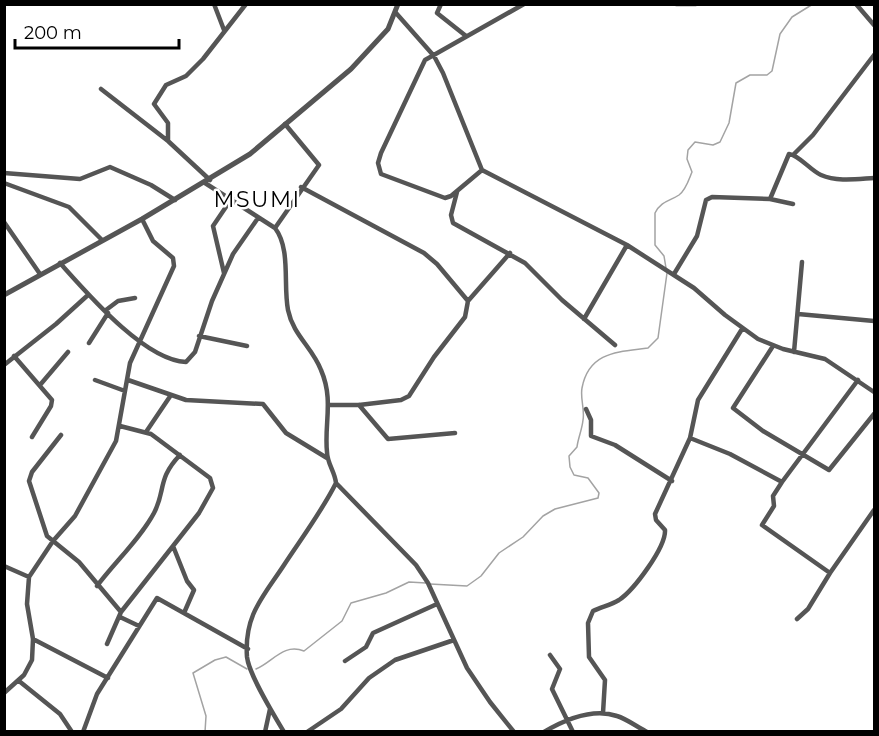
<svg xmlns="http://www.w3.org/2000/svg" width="879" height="736" viewBox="0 0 879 736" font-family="Montserrat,sans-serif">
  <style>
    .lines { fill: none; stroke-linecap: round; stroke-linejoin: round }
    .stream { stroke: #a3a3a3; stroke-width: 1.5 }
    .minor { stroke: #555; stroke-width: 4.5 }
    .tertiary { stroke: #555; stroke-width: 5 }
    .labels { text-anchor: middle; stroke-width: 5; stroke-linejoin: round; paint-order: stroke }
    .quarter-label { font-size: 22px; letter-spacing: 1.5px; fill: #000; stroke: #fff }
  </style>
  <rect width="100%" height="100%" fill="#fff"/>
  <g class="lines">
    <path class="stream" d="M666,268l-2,-12 -9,-11v-32c6,-12 15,-12 24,-18 7,-5 10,-16 13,-23l-5,-13 1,-9 7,-8 18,3 7,-3 9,-19 7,-40 14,-8h17l5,-4 8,-37 12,-17 21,-13
      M430,584l37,2 14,-10 18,-23 24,-16 20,-21 12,-7 43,-11 1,-5 -11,-15 -14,-3 -4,-8 -1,-11 8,-9c1,-9 5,-17 6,-27 2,-10 -3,-22 -1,-32 7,-37 37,-36 66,-40l10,-10 9,-65
      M256,669c17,-7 27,-26 48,-18l38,-30 9,-18 35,-10 23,-11 17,1
      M205,732l1,-16 -13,-43 22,-13 11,-3 21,12"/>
    <path class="minor" d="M214,4l10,26
      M441,4l-4,9 29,23
      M676,4h20
      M856,4l18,21
      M396,13l38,43 9,17 39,97 145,75 67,43 31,27 33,24 25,10 42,10 49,33
      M101,89l67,52 42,39
      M168,141v-18l-14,-19 12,-19 20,-9 17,-17 43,-55
      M794,154l19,-19 61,-80
      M482,170l-31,26 -6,2 -64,-24 -3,-11 3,-10 44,-93 99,-56
      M4,173l76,6 30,-12 41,18 24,15
      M4,183l65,24 33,33
      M205,183l70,45c16,21 8,56 13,82 5,25 24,37 33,60 13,30 3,54 6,82 0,11 8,20 9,31 -14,28 -35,56 -52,82 -21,32 -40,50 -37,92 2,18 27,58 37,75
      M301,187l123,66 13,11 31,37 -3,16 -31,40 -25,39 -8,4 -42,5h-31
      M457,192l-6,23 2,8 72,40 37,37 53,45
      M770,199l23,5
      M4,222l36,52
      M275,228l44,-63 -34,-41
      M60,263c27,30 84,97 126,99l9,-10 17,-51 21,-47 25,-36
      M224,273l-11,-47 19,-28
      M674,274l23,-38 9,-36 6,-3 58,2 19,-45c10,1 21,16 32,21 16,7 36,4 53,3
      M468,301l42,-48
      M106,310l12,-9 17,-3
      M798,314l76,7
      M584,319l43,-74
      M199,336l48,10
      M89,343l19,-30
      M773,346l-40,62 30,23 66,39 45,-56
      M794,352l8,-90
      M14,356l38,44 -1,6 -19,31
      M4,365l52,-41 32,-29
      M95,380l30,11
      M128,380l58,20 77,4 23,29 41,25
      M858,380l-76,102 -9,14 1,10 -12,19 68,48 44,-63
      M40,385l28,-33
      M359,405l29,34 67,-6
      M586,409l5,11v16l24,9 57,36
      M120,426l31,8 59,44 3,10 -14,25 -78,99
      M146,432l25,-37
      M61,435l-29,37 -3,9 18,55 32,26 42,50 -14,32
      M690,438l40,16 52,28
      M336,483l80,82 12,18 39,85 23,34 24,30
      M173,546l14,35 7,9 -10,23
      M4,566l25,11
      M97,586c18,-24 43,-47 57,-73 12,-23 3,-34 26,-58
      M120,617l19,9
      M797,619l11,-10 22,-36
      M33,639l75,39
      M550,655l10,14 -8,20 21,43
      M345,661l21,-14 7,-14 64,-29
      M19,681l41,33 12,18
      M4,693l20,-18 8,-15 1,-21 -6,-35 2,-27 24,-36 22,-25 41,-75 14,-78 44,-97 -1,-8 -20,-17 -11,-22
      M603,713l2,-33 -16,-23 -1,-34 5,-12c8,-4 18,-6 26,-11 15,-10 47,-53 46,-70l-9,-10 -1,-6 35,-76 8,-38 44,-71
      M83,732l14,-38 60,-96 91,51
      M265,732l5,-23
      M307,732l34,-23 28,-31 26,-18 59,-20
      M544,732c22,-13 49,-24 73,-16 10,3 20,11 30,16"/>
    <path class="tertiary" d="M4,295l138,-76 108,-65 101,-85 37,-40 10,-25"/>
  </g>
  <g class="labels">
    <g class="quarter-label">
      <text x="257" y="207">MSUMI</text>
    </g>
  </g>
  <rect width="879" height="736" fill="none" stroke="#000000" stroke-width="12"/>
  <path d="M15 39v9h164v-9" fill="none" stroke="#000000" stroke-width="3"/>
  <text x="24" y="39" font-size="18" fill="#000000" stroke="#ffffff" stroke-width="4.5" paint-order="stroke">200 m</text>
</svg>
